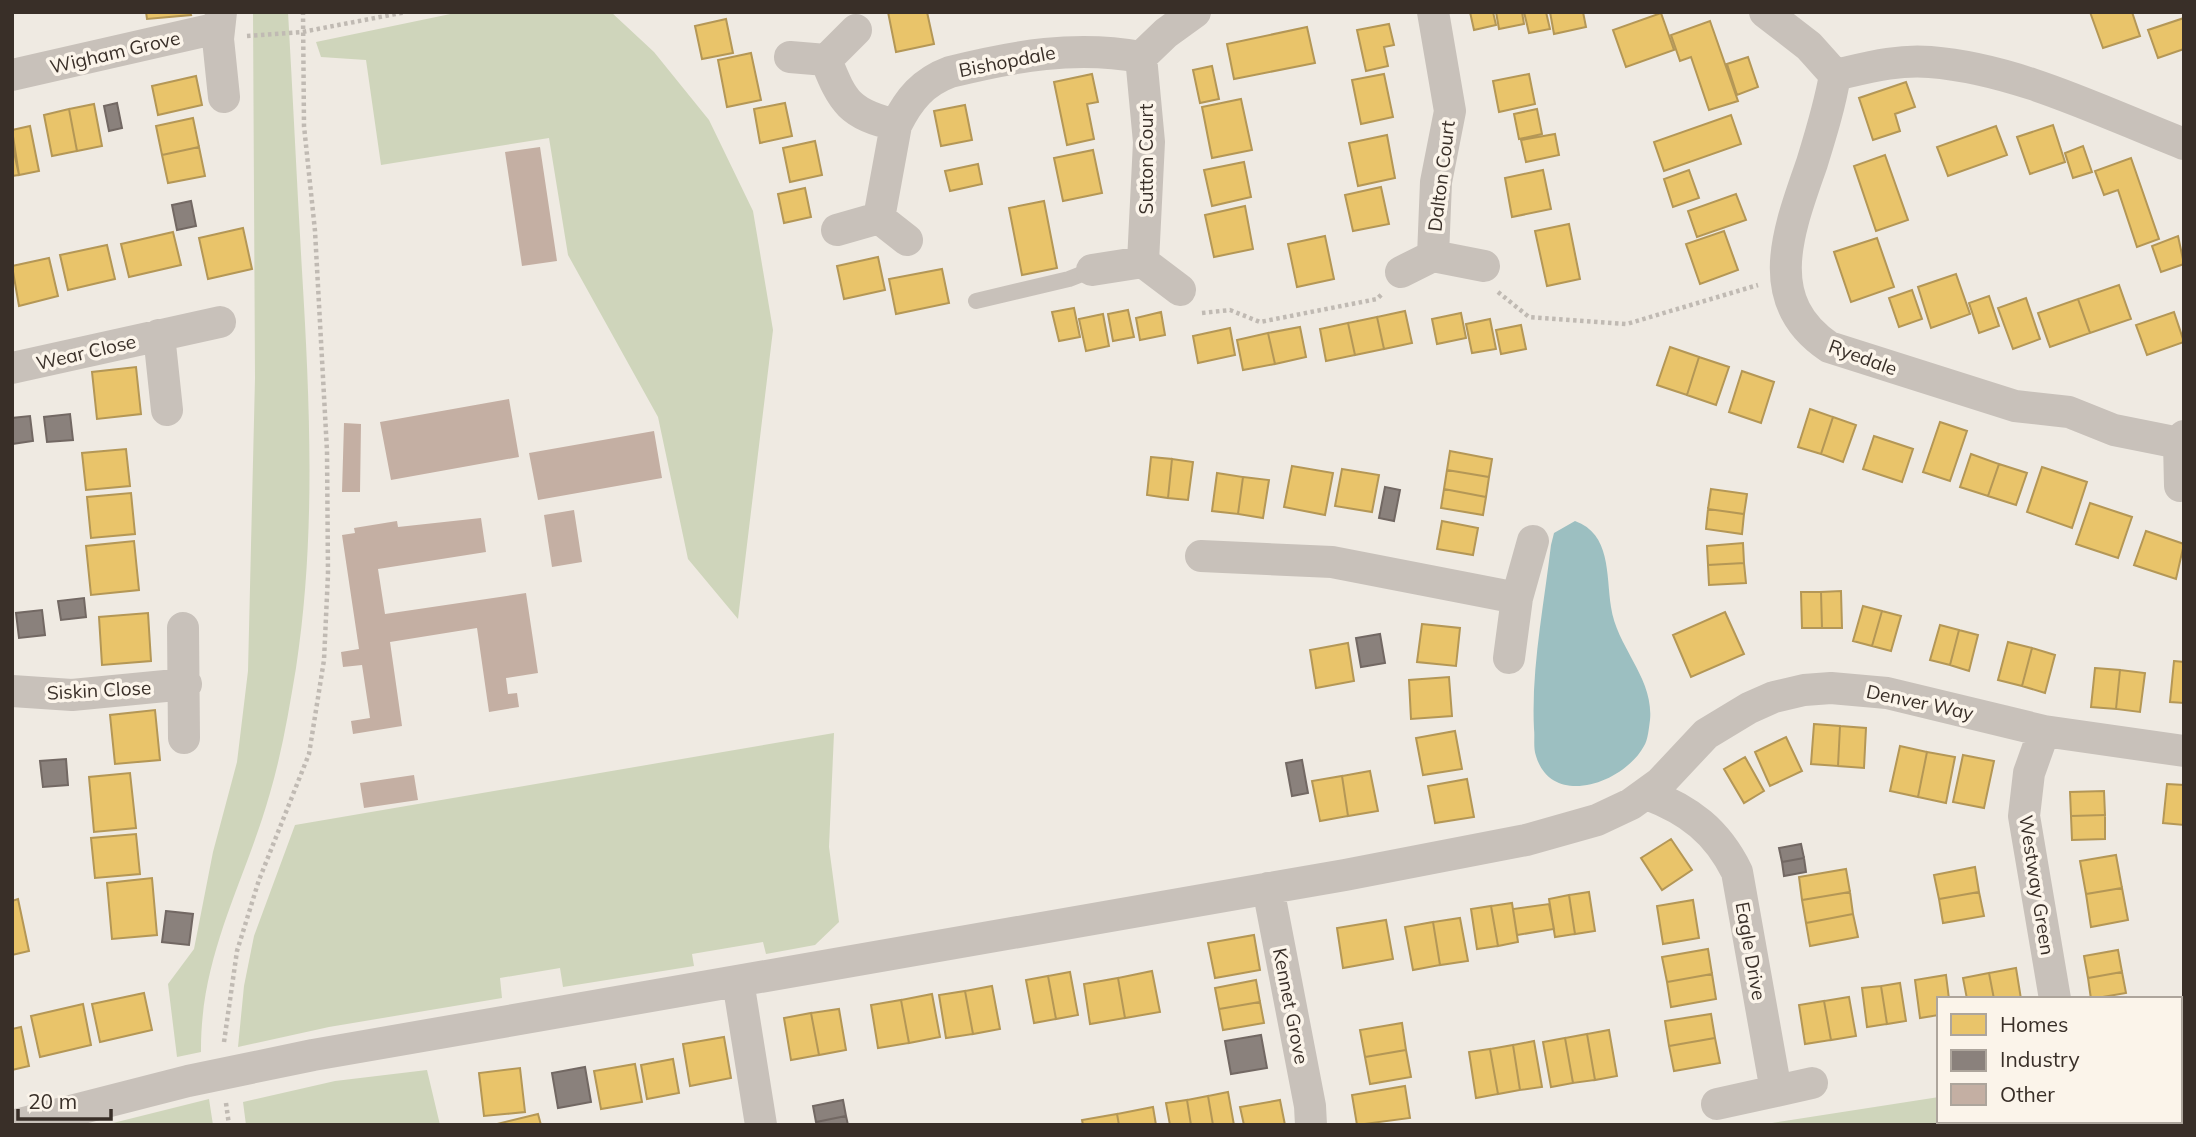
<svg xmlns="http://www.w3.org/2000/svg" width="2196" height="1137" viewBox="0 0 2196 1137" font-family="Mulish,sans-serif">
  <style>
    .green { fill: #cfd5bb }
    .water { fill: #9cbfc1 }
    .homes { fill: #e9c46a; stroke: #b49756; stroke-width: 2 }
    .industry { fill: #8a817c; stroke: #726863; stroke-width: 2 }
    .building { fill: #c4afa3 }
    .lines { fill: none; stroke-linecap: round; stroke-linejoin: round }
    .path { stroke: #c0bab3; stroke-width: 4.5; stroke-dasharray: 3.5 3.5; stroke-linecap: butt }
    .service { stroke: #c8c1ba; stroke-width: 16 }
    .minor { stroke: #c8c1ba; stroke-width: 32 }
    .labels { text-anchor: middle; stroke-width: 7; stroke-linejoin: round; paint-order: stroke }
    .street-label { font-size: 19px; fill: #392f28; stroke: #fbf4ea }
  </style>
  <rect width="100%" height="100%" fill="#efeae2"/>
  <path class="green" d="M253,12h35c5,87 9,173 14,259 8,133 14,266 -6,397 -7,42 -14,84 -26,125 -25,89 -70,161 -69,259l-24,5 -9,-73 26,-35 19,-97 24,-90 11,-91 7,-293z
    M460,12h151l43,40 55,68 44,91 20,119 -35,289 -50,-60 -30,-142 -90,-162 -19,-117 -168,27 -15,-105 -45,-3 -5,-15z
    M834,733l-5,114 10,75 -24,23 -49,9 -3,-12 -71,12 2,12 -131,21 -3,-19 -60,10 2,20 -173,29 -91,20 6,-61 10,-50 41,-111z
    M2184,1056v69h-425l180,-28v24h241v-64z
    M427,1070l13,55h-194l-3,-23 92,-21z
    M209,1099l4,26h-108z"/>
  <path class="water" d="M1575,521c36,13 31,53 36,86 6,41 43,71 39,113 -1,7 -2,20 -6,26 -20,37 -92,63 -108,10 -3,-8 -1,-19 -2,-27 -3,-60 10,-124 17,-184l3,-12z"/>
  <path class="homes" d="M146,12h44l1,3 -44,4z
    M888,12h39l7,32 -38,8z
    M1470,12h23l3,13 -22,5z
    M1496,12h26l2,12 -25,5z
    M1524,12h22l4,17 -21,4z
    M1550,12h33l3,15 -32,7z
    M2090,12h42l8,24 -37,12z
    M1661,13l13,37 -48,17 -13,-37z
    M2184,18v31l-26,9 -10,-28z
    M726,19l7,34 -31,6 -7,-33z
    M1710,21l28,80 -29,9 -18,-53 -11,4 -9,-26z
    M1389,24l5,21 -10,2 4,19 -22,5 -9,-41z
    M1307,27l8,36 -81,16 -7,-35z
    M751,53l10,47 -34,7 -9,-47z
    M1748,57l10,30 -21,8 -10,-31z
    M1212,66l7,33 -19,4 -7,-33z
    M1092,74l6,28 -11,2 7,35 -27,6 -13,-63z
    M1384,74l9,43 -32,7 -9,-44z
    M1529,74l6,30 -36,8 -6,-31z
    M196,76l6,29 -44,10 -6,-29z
    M1906,82l9,25 -20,7 5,17 -27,9 -14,-42z
    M1241,99l11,51 -40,8 -10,-51z
    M785,103l7,33 -32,7 -6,-34z
    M94,104l8,42 -25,5 -8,-42z
    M965,105l7,35 -31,6 -7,-35z
    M69,109l8,42 -25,5 -8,-41z
    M1537,109l5,25 -23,5 -5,-25z
    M1731,115l10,29 -77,27 -10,-29z
    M193,118l6,29 -37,8 -6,-29z
    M2053,125l12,37 -35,12 -13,-37z
    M30,126l9,45 -20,4 -7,-45z
    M1996,126l11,29 -59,21 -11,-29z
    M1555,134l4,21 -33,7 -5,-22z
    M1387,135l8,43 -37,8 -9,-43z
    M815,141l7,34 -32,7 -7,-34z
    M12,143l7,32 -7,1z
    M2083,146l9,26 -19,6 -8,-25z
    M199,147l6,29 -37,7 -6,-28z
    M1093,150l9,43 -39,8 -9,-43z
    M1885,155l23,65 -32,11 -22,-65z
    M2131,158l28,81 -22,8 -19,-57 -14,5 -9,-24z
    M1244,162l7,35 -39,9 -8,-36z
    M978,164l4,20 -32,7 -5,-20z
    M1543,170l8,39 -39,8 -7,-39z
    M1689,170l10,28 -26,9 -9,-28z
    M1381,187l8,37 -36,7 -8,-36z
    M805,188l6,29 -27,6 -6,-29z
    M1736,194l10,26 -49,17 -9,-26z
    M1044,201l13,67 -35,7 -13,-67z
    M1245,206l8,43 -39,8 -9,-42z
    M1569,224l11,55 -33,7 -12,-55z
    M243,228l9,41 -44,10 -9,-41z
    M1724,231l14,39 -38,14 -14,-40z
    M173,232l8,33 -52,12 -8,-33z
    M1325,236l9,43 -37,8 -9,-43z
    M2178,236l6,28 -23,8 -9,-26z
    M1877,238l17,49 -43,15 -17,-50z
    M107,245l8,34 -47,11 -8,-35z
    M878,257l7,33 -41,9 -7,-33z
    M49,258l9,38 -39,10 -7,-40z
    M942,269l7,34 -53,11 -7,-35z
    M1956,274l14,40 -39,14 -13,-41z
    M2119,285l12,34 -41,14 -12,-34z
    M1912,290l10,29 -23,8 -10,-29z
    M1989,296l10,30 -20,7 -10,-30z
    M2026,298l14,41 -27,10 -15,-41z
    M2078,299l12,34 -40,14 -12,-34z
    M1074,308l6,29 -21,4 -7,-29z
    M1128,310l6,27 -21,4 -5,-27z
    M1405,311l7,32 -28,6 -7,-32z
    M1161,312l4,23 -25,5 -4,-22z
    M2174,312l10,30 -37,13 -11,-30z
    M1461,313l5,25 -29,6 -5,-25z
    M1103,314l6,32 -23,5 -7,-32z
    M1377,317l7,32 -29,6 -7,-32z
    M1490,319l6,30 -24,4 -6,-29z
    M1348,323l7,32 -29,6 -6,-32z
    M1521,325l5,24 -25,5 -5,-24z
    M1300,327l6,30 -31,7 -7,-31z
    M1230,328l5,27 -37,8 -5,-27z
    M1268,333l7,31 -32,6 -6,-30z
    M1670,347l29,10 -12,38 -30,-10z
    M1699,357l30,10 -13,38 -29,-10z
    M136,367l5,47 -44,5 -5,-47z
    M1742,371l32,11 -13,41 -32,-11z
    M1810,409l23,8 -12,37 -23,-7z
    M1833,417l23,8 -13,37 -22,-8z
    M1940,422l27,9 -17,50 -27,-9z
    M1874,436l39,13 -11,33 -39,-13z
    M126,449l4,37 -44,4 -4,-37z
    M1450,451l42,8 -3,18 -42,-7z
    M1971,454l28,10 -11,32 -28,-9z
    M1151,457l21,2 -4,39 -21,-3z
    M1172,459l21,3 -5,38 -20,-2z
    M1999,464l28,9 -11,32 -28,-9z
    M1292,466l41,7 -8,42 -41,-8z
    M2042,467l45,15 -15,46 -45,-16z
    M1342,469l37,6 -7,37 -37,-6z
    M1447,470l42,7 -3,20 -42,-8z
    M1217,473l26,4 -5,37 -26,-3z
    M1243,477l26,3 -6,38 -25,-4z
    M1444,489l42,8 -3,18 -42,-7z
    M1711,489l36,5 -3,20 -36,-5z
    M131,493l4,41 -44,4 -4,-41z
    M2090,503l42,14 -14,41 -42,-14z
    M1708,509l36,5 -2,20 -36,-5z
    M1442,521l36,7 -5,27 -36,-6z
    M2146,531l38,13 -8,35 -42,-14z
    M134,541l5,49 -48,5 -5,-49z
    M1743,543l1,20 -36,2 -1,-19z
    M1744,563l2,20 -37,2 -1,-20z
    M1841,591l1,37h-20l-1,-36z
    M1801,592h20l1,36h-20z
    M1863,606l19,5 -10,35 -19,-5z
    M1882,611l19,5 -10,35 -19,-5z
    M1725,612l19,42 -53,23 -18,-42z
    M148,613l3,48 -49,4 -3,-48z
    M1422,624l38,4 -4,38 -39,-4z
    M1940,625l19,5 -9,35 -20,-5z
    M1959,630l19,5 -9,36 -19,-6z
    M2008,642l24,6 -10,38 -24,-6z
    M1348,643l6,38 -38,7 -6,-38z
    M2032,648l23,7 -10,38 -23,-7z
    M2174,661l10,1v41l-14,-1z
    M2095,668l25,2 -4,39 -25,-2z
    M2120,670l25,3 -5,39 -24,-3z
    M1449,677l3,39 -41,3 -2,-39z
    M155,710l5,50 -45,4 -5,-49z
    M1814,724l26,2 -2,40 -27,-2z
    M1840,726l26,2 -2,40 -26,-2z
    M1455,731l7,38 -39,6 -7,-37z
    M1786,737l16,34 -32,15 -15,-34z
    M1900,746l27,6 -9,45 -28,-6z
    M1927,752l28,5 -9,46 -28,-6z
    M1963,755l31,6 -10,47 -31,-6z
    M1745,757l19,34 -20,12 -20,-34z
    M1370,771l8,40 -30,5 -6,-40z
    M130,773l6,55 -42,4 -5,-55z
    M1342,776l6,40 -28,5 -8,-40z
    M1467,779l7,38 -39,6 -7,-37z
    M2167,784l17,1v40l-21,-2z
    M2104,791l1,24 -34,1 -1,-24z
    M2105,815v24l-33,1 -1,-24z
    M136,834l4,40 -45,4 -4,-40z
    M1671,839l21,31 -30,20 -21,-32z
    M2116,855l6,33 -36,6 -6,-33z
    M1975,867l4,25 -40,7 -5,-24z
    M1846,869l4,23 -48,8 -3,-23z
    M152,878l5,57 -45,4 -5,-56z
    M2122,888l6,32 -37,7 -5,-33z
    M1589,892l6,39 -20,3 -6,-39z
    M1850,892l3,22 -47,9 -4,-23z
    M1979,892l5,24 -41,7 -4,-24z
    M1569,895l6,39 -20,3 -6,-38z
    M18,899l11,52 -17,4v-54z
    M1693,900l6,38 -36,6 -6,-38z
    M1512,903l6,39 -20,4 -7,-40z
    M1549,904l5,25 -37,6 -4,-26z
    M1491,906l7,40 -21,3 -6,-40z
    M1853,914l5,23 -48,9 -4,-23z
    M1460,918l8,43 -28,4 -7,-43z
    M1386,920l7,39 -50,9 -6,-40z
    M1433,922l7,43 -27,5 -8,-43z
    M1254,935l6,35 -45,8 -7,-35z
    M1708,949l4,25 -45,8 -5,-25z
    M2118,950l4,22 -34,6 -4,-22z
    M2016,968l5,31h-27l-5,-26z
    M1152,971l8,41 -35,6 -7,-40z
    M1070,972l8,43 -22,4 -8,-43z
    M2122,972l4,21 -35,6 -3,-21z
    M1989,973l5,26h-27l-4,-21z
    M1712,974l4,25 -45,8 -4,-25z
    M1946,975l3,24h-10v16l-19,3 -5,-38z
    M1048,976l8,43 -22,4 -8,-43z
    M1118,978l7,40 -35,6 -6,-40z
    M1256,980l4,22 -41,7 -4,-21z
    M1900,983l6,38 -19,3 -6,-38z
    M992,986l8,43 -27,5 -8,-43z
    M1881,986l6,38 -20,3 -5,-39z
    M965,991l8,43 -27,4 -7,-43z
    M144,993l8,37 -52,12 -8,-38z
    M932,994l8,43 -31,6 -8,-43z
    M1849,997l7,39 -25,4 -7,-39z
    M901,1000l8,43 -31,5 -7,-43z
    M1824,1001l7,39 -26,4 -6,-39z
    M1260,1002l4,21 -41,7 -4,-21z
    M83,1004l8,41 -51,12 -9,-41z
    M839,1009l7,41 -27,5 -8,-42z
    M811,1013l8,42 -28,5 -7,-42z
    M1711,1014l4,24 -46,8 -4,-25z
    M1402,1023l4,27 -41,7 -5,-27z
    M21,1027l8,39 -17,4v-41z
    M1609,1030l8,46 -22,4 -8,-46z
    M1587,1034l8,46 -22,3 -8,-45z
    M724,1037l7,41 -41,8 -7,-42z
    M1565,1038l8,45 -22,4 -8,-45z
    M1715,1038l5,25 -46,8 -5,-25z
    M1534,1041l8,46 -22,3 -7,-45z
    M1513,1045l7,45 -22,4 -8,-45z
    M1490,1049l8,45 -22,4 -7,-46z
    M1406,1050l5,27 -41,7 -5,-27z
    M673,1059l6,34 -32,6 -6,-34z
    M635,1064l7,38 -41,7 -7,-38z
    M520,1068l5,44 -41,4 -5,-43z
    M1405,1086l5,32 -53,7 -5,-30z
    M1228,1092l6,33h-21l-5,-29z
    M1208,1096l5,29h-22l-4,-25z
    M1187,1100l4,25h-21l-4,-22z
    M1280,1100l5,25h-41l-4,-18z
    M1153,1107l3,18h-37l-2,-11z
    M538,1114l3,11h-44v-1z
    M1117,1114l2,11h-36l-1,-5z"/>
  <path class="industry" d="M117,103l5,25 -13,3 -5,-25z
    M191,201l5,25 -19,4 -5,-25z
    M70,414l3,26 -26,2 -3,-25z
    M30,416l3,25 -21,3v-26z
    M1385,487l15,3 -6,31 -15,-3z
    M84,598l2,19 -25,3 -3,-19z
    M42,610l3,25 -26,3 -3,-25z
    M1380,634l5,29 -24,4 -5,-29z
    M66,759l2,26 -25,2 -3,-26z
    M1302,760l6,33 -16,3 -6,-33z
    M1801,844l3,14 -22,4 -3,-14z
    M1804,858l2,14 -22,4 -2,-14z
    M166,911l27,3 -4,31 -27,-3z
    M1261,1035l6,33 -36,6 -6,-33z
    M585,1067l6,35 -33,6 -6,-35z
    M843,1100l3,16 -30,6 -3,-16z
    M846,1116l2,9h-31l-1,-3z"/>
  <path class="building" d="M540,147l17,114 -35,5 -17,-114z
    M509,399l10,58 -128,23 -11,-58z
    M344,423l17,1 -1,68h-18z
    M654,431l8,47 -124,22 -9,-47z
    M574,510l8,52 -30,5 -8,-52z
    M481,518l5,34 -108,17 7,45 141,-21 12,80 -32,5 2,16 9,-1 2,14 -30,5 -12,-84 -87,14 12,84 -49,8 -2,-13 19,-3 -8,-53 -19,2 -2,-15 18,-3 -17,-114 13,-2 -1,-5 43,-7 1,6z
    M414,775l4,25 -54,8 -4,-25z"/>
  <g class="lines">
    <path class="path" d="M247,36l55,-4 104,-20
      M1498,292l31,25 98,7 131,-39
      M1202,313l28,-3 30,12 117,-23 5,-5
      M224,1042l13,-91 22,-71 50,-126 15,-94 4,-86 -1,-123 -12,-220 -11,-105 -1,-114
      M226,1103l3,22"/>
    <path class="service" d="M976,301l93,-22 23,-9"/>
    <path class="minor" d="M221,12l-3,27 6,58
      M1765,12l44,34 26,29
      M790,57l36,3 30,-30
      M1141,57l8,85 -6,120
      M1141,57l25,-24 29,-21
      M826,60c17,43 24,54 70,65l-17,93
      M12,75l206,-47
      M896,125c13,-26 27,-43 54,-53 65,-16 125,-27 191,-15
      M837,230l42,-12 28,22
      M1433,256l3,-74 14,-71 -17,-99
      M1092,270l51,-8 37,28
      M1401,272l32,-16 51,10
      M159,335l8,75
      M12,368l208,-46
      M2179,443l-65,-13 -45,-18 -54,-6 -186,-59c-70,-47 -39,-120 -17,-184 9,-29 18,-58 23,-88 31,-7 63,-16 95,-13 88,7 172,50 254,82
      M2180,486l-1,-43 5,-7
      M1201,556l131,6 185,36
      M183,628l1,110
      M1509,658l8,-60 16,-57
      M12,691l60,4 114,-11
      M2044,731l-15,42 -5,43 31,183
      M1647,794c42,16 70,37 90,78l39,219
      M1268,888l42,218 1,19
      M738,981l23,144
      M1717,1104l95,-21
      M16,1125l172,-44 125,-26 1032,-180 181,-35 71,-20 34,-16 29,-21 46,-49 43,-26 25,-11 30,-7 27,-2 56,5 157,38 140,20"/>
  </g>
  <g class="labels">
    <g class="street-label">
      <text transform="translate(115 52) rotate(-13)" y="7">Wigham Grove</text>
      <text transform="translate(1007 61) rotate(-11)" y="7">Bishopdale</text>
      <text transform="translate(1146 159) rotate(-90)" y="7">Sutton Court</text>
      <text transform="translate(1441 176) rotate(-83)" y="7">Dalton Court</text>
      <text transform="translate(86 352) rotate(-13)" y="7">Wear Close</text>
      <text transform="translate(1863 357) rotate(20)" y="7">Ryedale</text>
      <text transform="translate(99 690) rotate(-3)" y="7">Siskin Close</text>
      <text transform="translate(1920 702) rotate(12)" y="7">Denver Way</text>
      <text transform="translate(2037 885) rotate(81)" y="7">Westway Green</text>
      <text transform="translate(1751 951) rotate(80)" y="7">Eagle Drive</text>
      <text transform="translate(1291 1006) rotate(79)" y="7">Kennet Grove</text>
    </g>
  </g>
  <rect width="2196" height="1137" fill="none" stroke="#392f28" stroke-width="28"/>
  <rect x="1937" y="997" width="245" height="126" fill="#fbf4ea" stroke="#ada59c" stroke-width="2"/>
  <rect x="1951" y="1014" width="35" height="21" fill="#e9c46a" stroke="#ada59c" stroke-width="2"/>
  <text x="2000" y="1032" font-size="21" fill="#392f28">Homes</text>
  <rect x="1951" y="1050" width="35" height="21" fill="#8a817c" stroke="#ada59c" stroke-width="2"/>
  <text x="2000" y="1067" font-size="21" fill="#392f28">Industry</text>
  <rect x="1951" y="1084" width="35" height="21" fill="#c4afa3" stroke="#ada59c" stroke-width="2"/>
  <text x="2000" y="1102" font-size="21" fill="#392f28">Other</text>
  <path d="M18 1109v10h93v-10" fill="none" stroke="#392f28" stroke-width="3.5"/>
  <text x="28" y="1109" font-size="21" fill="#392f28" stroke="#fbf4ea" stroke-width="5" paint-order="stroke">20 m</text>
</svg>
